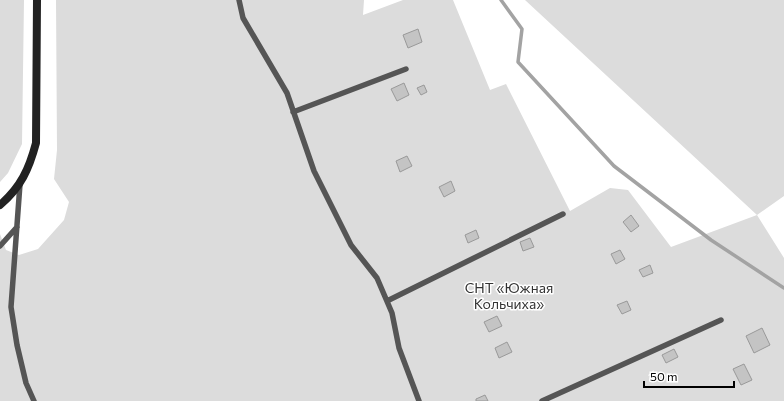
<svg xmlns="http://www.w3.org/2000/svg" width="784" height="401" viewBox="0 0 784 401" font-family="Commissioner,sans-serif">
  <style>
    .green { fill: #dcdcdc }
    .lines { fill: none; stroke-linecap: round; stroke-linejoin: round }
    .stream { stroke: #a3a3a3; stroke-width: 3.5 }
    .building { fill: #c4c4c4; stroke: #999 }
    .lane { stroke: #555; stroke-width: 5.5 }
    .secondary { stroke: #222; stroke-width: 8 }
    .labels { text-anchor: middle; stroke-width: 3; stroke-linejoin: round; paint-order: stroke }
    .park-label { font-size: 14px; fill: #333; stroke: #fff }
  </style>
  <rect width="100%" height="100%" fill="#fff"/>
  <path class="green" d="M0,0h24l-2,144 -14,29 -8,9z
    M56,0h308l-1,15 40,-15h50l37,90 16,-6 64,127 40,-23 18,2 43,57 86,-32 -232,-215h259v196l-27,19 27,43v143h-784v-167l6,16 13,5 19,-6 26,-29 5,-18 -15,-23 3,-29z"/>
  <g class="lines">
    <path class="stream" d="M501,0l21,29 -4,33 96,104 97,74 73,48"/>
  </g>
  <path class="building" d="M418,29l4,13 -14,6 -5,-13z
    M404,83l5,12 -12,6 -6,-12z
    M424,85l3,7 -6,3 -4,-7z
    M407,156l5,10 -12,6 -4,-11z
    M451,181l4,10 -11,6 -5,-10z
    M631,215l8,11 -8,6 -8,-10z
    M476,230l3,8 -11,5 -3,-8z
    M530,238l4,9 -11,4 -3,-9z
    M620,250l5,9 -9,5 -5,-10z
    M650,265l3,8 -10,4 -4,-7z
    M627,301l4,9 -9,4 -5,-9z
    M497,316l5,10 -13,6 -5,-10z
    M762,328l8,17 -16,8 -8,-17z
    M507,342l5,10 -13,6 -4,-10z
    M674,349l4,8 -12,6 -4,-8z
    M744,364l8,16 -11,5 -8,-16z
    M485,395l3,6h-12v-2z"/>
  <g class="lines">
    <path class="lane" d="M239,0l4,18 44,75 27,78 37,74 26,33 15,35 7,35 20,53
      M293,112l113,-43
      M20,184l-9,123 6,38 9,38 8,18
      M0,246l17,-19
      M387,301l176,-87
      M542,401l179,-81"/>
    <path class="secondary" d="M0,205c21,-18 29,-36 36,-62l1,-143"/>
  </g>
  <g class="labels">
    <g class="park-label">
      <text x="509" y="293">СНТ «Южная<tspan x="509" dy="16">Кольчиха»</tspan></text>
    </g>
  </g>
  <path d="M644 381v6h90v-6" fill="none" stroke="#000000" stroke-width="2"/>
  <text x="650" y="381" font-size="12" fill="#000000" stroke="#ffffff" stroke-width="3" paint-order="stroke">50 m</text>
</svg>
